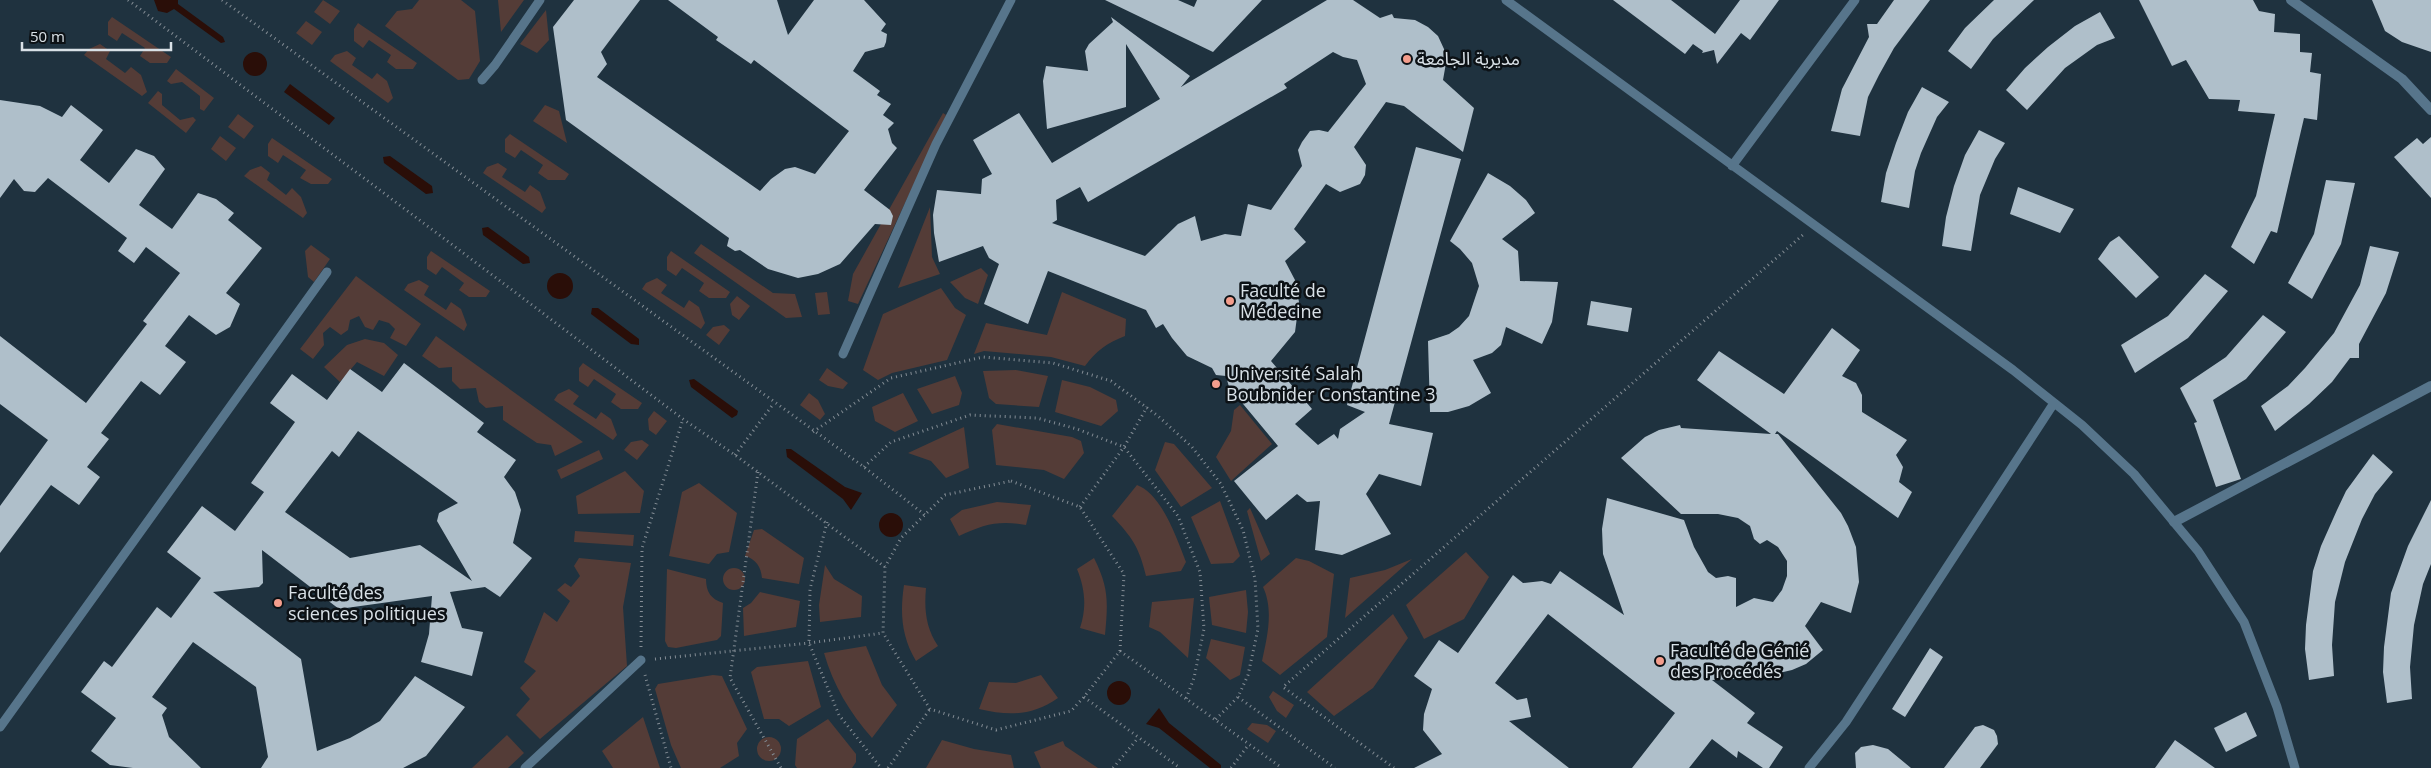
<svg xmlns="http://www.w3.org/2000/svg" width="2431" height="768" viewBox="0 0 2431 768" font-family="'Open Sans','Noto Sans Arabic',sans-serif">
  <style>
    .built { fill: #1f323f }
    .green { fill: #543c37 }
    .water { fill: #2a0e08 }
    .building { fill: #afbfca; fill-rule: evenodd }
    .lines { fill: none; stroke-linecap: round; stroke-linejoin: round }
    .path { stroke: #848d95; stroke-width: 3; stroke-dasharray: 1 4; stroke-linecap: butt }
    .service { stroke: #57758b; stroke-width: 9 }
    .minor { stroke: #57758b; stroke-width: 10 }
    .poi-dot { fill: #f49d8c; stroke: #0c1115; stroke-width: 2 }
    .labels { text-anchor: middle; stroke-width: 5; stroke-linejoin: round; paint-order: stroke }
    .poi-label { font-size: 18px; fill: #d9e1e7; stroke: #0c1115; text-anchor: start }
  </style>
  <rect width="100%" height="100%" fill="#1d2932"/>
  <path class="built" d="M0,0h2431v768h-2431z"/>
  <path class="green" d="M323,0l17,11 -10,13 -16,-12z
    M419,0h42l14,11 5,50 -11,18 -11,1 -73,-54 12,-15 15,-2z
    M524,0l-23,32 -3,-32z
    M546,10l3,30 -12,13 -17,-9z
    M112,17l59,40 -4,6h-17l-10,-7 5,-8 -23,-15 -5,8 -9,-6v-13z
    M306,21l16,11 -10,13 -16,-12z
    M358,23l59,40 -4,6h-17l-9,-7 4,-7 -22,-15 -6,8 -9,-7v-12z
    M100,44l10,7 -4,8 19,14 6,-6 10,8 6,17 -5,4 -58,-41 5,-6z
    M347,51l9,7 -4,7 20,14 5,-6 10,8 6,17 -5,5 -58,-42 5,-6z
    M176,69l38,29 -10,13 -4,-2v-13l-18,-14 -11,2 -4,-3z
    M158,91l4,3v11l18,15 13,-3 3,3 -10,13 -38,-30z
    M545,105l14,6 8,32 -34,-22z
    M943,113l3,2 -88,189 -10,-3 5,-27z
    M238,114l16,12 -10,13 -16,-12z
    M510,134l59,40 -4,6h-17l-10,-7 5,-8 -22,-15 -6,8 -10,-6v-13z
    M220,136l16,12 -10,13 -15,-12z
    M272,138l60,41 -4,5h-17l-11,-6 6,-8 -23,-15 -5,8 -10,-7v-12z
    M498,163l9,6 -5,8 23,15 5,-7 10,7 6,16 -4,5 -59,-40 4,-6z
    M261,166l9,7 -3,7 19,15 6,-7 9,9 6,16 -4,5 -59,-42 6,-6z
    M930,207l2,50 8,17 -42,14z
    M701,244l72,49 22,1 7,23 -16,1 -92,-65z
    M311,245l19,14 -16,23 -6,-5 -3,-26z
    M431,251l59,40 -4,6h-17l-10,-7 5,-7 -22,-16 -6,8 -9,-6v-12z
    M671,251l59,41 -4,6h-17l-10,-7 5,-8 -22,-15 -6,8 -9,-6v-13z
    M981,268l7,7 -10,29 -13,-6 -15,-16z
    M356,276l65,48 -15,22 -16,-8 5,-9 -6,-6 -10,-3 -6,10 -8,-3 -6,-11 -9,4 -2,10 -7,5 -11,-8 -7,6 1,12 -11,14 -13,-10z
    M657,278l10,7 -6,8 23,15 5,-8 10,7 6,16 -4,6 -59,-40 4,-6z
    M419,280l10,6 -5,9 22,15 5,-8 10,7 6,16 -3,6 -60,-41 4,-6z
    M941,288l14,20 11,7 -19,45 -55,13 -14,7 -15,-10 20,-56z
    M827,292l3,22 -12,1 -3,-22z
    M1062,292l64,27 -1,17c-18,7 -29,15 -40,30l-34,-9 -67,-6 -10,3 12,-31 61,12z
    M737,296l13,10 -11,14 -7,-5 -2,-11z
    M724,325l6,5 -11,15 -13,-10 7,-8z
    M436,336l147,106 -28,14 -4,-11 -14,-2 -34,-23v-14l-17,2 -7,-6 -3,-14 -16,1 -8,-8v-14l-13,1 -17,-12z
    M365,339l19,4 14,12 -14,21 -27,-14 -17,20 -16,-15 23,-22z
    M583,363l59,40 -4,6h-17l-10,-7 5,-8 -22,-15 -6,8 -9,-6v-13z
    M827,368l21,15 -5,6 -15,-3 -9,-6z
    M1016,370l32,6 -9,31 -43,-3 -7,-6 -6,-27z
    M955,376l7,17 -3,12 -27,9 -15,-25z
    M1062,380l28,7 26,13 2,11 -17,15 -46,-14z
    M569,389l10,7 -6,8 23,15 5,-7 10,7 6,16 -4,5 -59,-40 4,-6z
    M809,393l9,7 7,14 -5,6 -20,-15z
    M903,393l15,28 -23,11 -20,-11 -3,-14z
    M1240,405l32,39 -41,37 -15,-24 15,-26 3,-21z
    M654,411l13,10 -11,14 -7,-5 -1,-11z
    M997,424l75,13 9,4 3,12 -20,26 -20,-9 -48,-5 -4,-35z
    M964,427l5,41 -23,10 -15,-17 -23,-8z
    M642,440l7,5 -12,15 -13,-10 7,-8z
    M1165,442l9,2 38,44 -31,19 -26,-37z
    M599,450l4,9 -42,20 -4,-9z
    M625,471l19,20 -4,22 -62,1 -2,-18z
    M699,483l38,30 -8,39 -12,2 -8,10 -40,-8 13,-64z
    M1137,485c25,9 40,54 49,77l-5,9 -35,5c-7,-29 -14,-39 -34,-60z
    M1220,501l20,55 -7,7 -22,1 -20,-47z
    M997,502l34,3 -5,20c-27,-5 -42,-1 -67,11l-9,-17 12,-9z
    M1250,508l20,46 -9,7 -14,-50z
    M762,529l42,29 -5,26 -37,-6c-1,-11 -6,-19 -17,-22l9,-26z
    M575,531l59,4 -1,11 -59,-4z
    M1466,552l23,25 -25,42 -40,20 -18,-34z
    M579,558l52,5 -8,44 4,59 -87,73 -24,-24 14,-16 -10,-11 16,-17 -12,-9 20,-50 13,10 13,-21 -13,-11 8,-7 6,4 9,-11 -6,-10z
    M1094,558c15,30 14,44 11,77l-25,-7c7,-21 5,-39 -3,-59z
    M1296,558l13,3 25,13 -7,63 -47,38 -18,-14c5,-23 12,-51 1,-74z
    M1412,559l-67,59 5,-40 35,-8z
    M825,565l9,14 28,17 -1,21 -41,5 -1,-17z
    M723 579a11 11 0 1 1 22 0a11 11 0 1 1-22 0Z
    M667,569l39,10c0,13 5,20 17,24l-2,33 -4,4 -41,8 -8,-1 -3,-6z
    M904,585l22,3c-2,22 0,40 12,58l-22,15c-15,-25 -16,-49 -12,-76z
    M1246,590l2,22 -2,21 -34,-8 -3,-28z
    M760,592l40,9 -4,26 -52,9 -1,-28 8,-5z
    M1194,598l-6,60 -28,-26 -11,-5 3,-25z
    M1393,614l15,24 -35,50 -39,28 -27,-24z
    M1211,639l34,8 -5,28 -10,5 -24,-22z
    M866,646l16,39 15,20 -25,33c-22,-25 -39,-53 -48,-85z
    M808,661l13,46 -32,19 -10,-7h-15l-13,-47 6,-5z
    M713,675l9,1 25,53 -10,14 2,13 -19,12h-39l-10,-23 -16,-56 3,-5z
    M1041,675l17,23c-26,18 -49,18 -79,11l10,-27 27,1z
    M1273,691l21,14 -8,13 -9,-7 -8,-14z
    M643,717l17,51h-47l-11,-17z
    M828,719l28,35v8l-4,6h-55l-2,-3 2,-26z
    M1252,723l15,2 9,6 -8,12 -21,-14z
    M507,735l17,18 -16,15h-36z
    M757 749a12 12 0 1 1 24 0a12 12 0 1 1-24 0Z
    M942,740l32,9 37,6 3,13h-88z
    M1063,741l2,5 33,22h-57l-7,-16z"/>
  <path class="water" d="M154,0h24v4l45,33 2,5 -4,1 -47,-34 -7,4 -9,-2z
    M243 64a12 12 0 1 1 24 0a12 12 0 1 1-24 0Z
    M290,84l45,34 -6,7 -45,-33z
    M390,156l42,30 1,7 -7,1 -42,-31 -1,-6z
    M488,227l41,30 1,6 -7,1 -40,-29 -1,-7z
    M547 286a13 13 0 1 1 26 0a13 13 0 1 1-26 0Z
    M592,308h6l41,31v6l-8,-1 -40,-30z
    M694,379l44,32 -1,4 -5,3 -41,-31 -2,-7z
    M786,449h5l54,38 17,6 -11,17 -8,-11 -56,-42z
    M879 525a12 12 0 1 1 24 0a12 12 0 1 1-24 0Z
    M1107 693a12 12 0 1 1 24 0a12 12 0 1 1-24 0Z
    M1159,708l10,15 52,42v3h-11l-51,-40 -13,-4z"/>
  <path class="building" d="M574,0h66l-39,52 6,12 -10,13 163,114 11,-12 14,-10 10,-2 20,7 34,-43 -95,-71 -3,4 -35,-24 2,-3 -50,-37h109l11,35 26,-35h50l22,24 -5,7 6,3 -1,8 -2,5 -19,5 -12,19 27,20 -3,4 14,9 -8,11 11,8 -6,6 4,14 5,5 -33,42 26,20 3,6 -2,9 -16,-1 -35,40 -22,10 -20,4 -30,-9 -28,-19 -5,1 -8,-5 2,-8 -163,-118 -13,-93z
    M1105,0h73l16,7 3,-7h65l-49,52z
    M1327,0h26l27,18 12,-4 2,4 21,2 13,7 10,9 6,13 2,14 -3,17 31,28 -11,44 -59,-46 -18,-4 -32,45 12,18 -1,10 -5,9 -20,8 -14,-8 -32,45 12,13 -21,19 10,19 4,22 -4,30 -24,29 41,48 -17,15 23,21 16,-11 4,5 2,-10 25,-17 -18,-7 69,-258 45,12 -72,265 44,9 -12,53 -42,-12 -13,20 25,40 -49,21 -27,-5 5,-49 -13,1 -10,-8 -31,26 -32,-39 44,-35 -49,-59 -3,-11 -10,-1 -4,-7 -25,-12 -15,-18 -9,-14 -7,4 -10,-18 -98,-39 -20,53 -44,-20 15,-40 -10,-6 -6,-12 -44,16 -5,-29 -1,-18 4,-25 44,4 1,-15 10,-5 -19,-34 46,-27 33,50 108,-64 -34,-55v63l-79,22 -4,-48 3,-15 42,5 -3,-20 4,-7 24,-22 -2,-5 79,59 -9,11zM1333,52l10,5 14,3 9,24 -38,48 -9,-2 -9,1 -8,11 -4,8 4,16 -31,44 -23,-6 -7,32 -16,-2 -24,7 -6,-25 -17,8 -33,32 -93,-33 5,-3 -1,-20 24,-13 8,15 199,-114 -3,-4z
    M1613,0h58l44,34 25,-34h39l-29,40 -9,-7 -24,31 -3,-14 -12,3 1,-2 -10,-7 -8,10z
    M1894,0h36l-36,48 -15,27 -11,22 -8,39 -29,-5 11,-42 27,-52 -2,-13h10z
    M1994,0h40l-41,39 -22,30 -23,-18 17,-23z
    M2139,0h114l6,11 16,3 -1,18 26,2v18l12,1 -2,19 11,2 -4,46 -13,-2 -27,115 -6,-2 -17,33 -23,-17 25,-51 19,-82 -37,-3 2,-11 -31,-1 -23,-39 -14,6z
    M2372,0h59v52l-29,-10 -17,-11z
    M2100,12l15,26 -18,7 -32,23 -38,42 -21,-20 19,-22 23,-21 27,-21z
    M1922,87l27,15 -12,15 -16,36 -6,18 -6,37 -28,-6 5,-29 10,-30 12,-31z
    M0,100l40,6 22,11 9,-12 32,25 -23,30 29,23 27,-34 18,7 11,13 -26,36 33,24 26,-36 18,6 18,14 -6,7 34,28 -36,45 14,11 -10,23 -14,8 -27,-20 -24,31 21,16 -26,33 -19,-14 -40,52 8,6 -22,28 13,10 -21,28 -28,-20 -51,68v-47l48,-66 -48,-36v-68l86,67 61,-79 -4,-3 37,-48 -34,-26 -12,16 -16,-12 9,-13 -79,-60 -13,14 -11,-1 -10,-12 -14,19z
    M1979,130l26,13 -10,16 -15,36 -9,56 -29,-5 4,-29 8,-31 11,-31z
    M2431,137v61l-37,-41 23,-19 6,6z
    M1488,173l22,13 16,14 9,13 -33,26 16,12 2,30 38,1 -6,40 -10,22 -36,-17 -5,18 -9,8 -19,7 18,33 -22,13 -21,6h-18l-2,-71 21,-7 10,-7 10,-11 10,-30 -7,-23 -12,-14 -10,-8z
    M2326,180l29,3 -14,61 -29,55 -24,-16 26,-49z
    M2018,187l56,22 -14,24 -50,-19z
    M2119,236l40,41 -23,21 -38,-39 12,-17z
    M2370,246l29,6 -13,41 -27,51v14h-9l-18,24 -23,22 -34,27 -14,-25 27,-20 17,-18 29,-35 26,-48z
    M2205,274l23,17 -40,47 -53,35 -14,-28 47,-29z
    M1591,301l41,7 -4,24 -41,-7z
    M2263,315l23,17 -40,47 -33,21 28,79 -25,8 -22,-64 3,-1 -17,-34 46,-31z
    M1832,328l28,22 -18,26 14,7 6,12v17l45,28 -11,15 7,12 -4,15 13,10 -14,26 -121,-87 -2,3h3l63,79 7,13 8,21 3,35 -8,31 -30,-11 -16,24 18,24 -17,14 -14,6 -35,8 -45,2 43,33 -8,10 36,24 -14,21h-6l-25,-17 -1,7 -25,-19 -23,29h-57l43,-55 -127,-99 -53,69 22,17 10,-2 4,19 -22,4 60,47h-155l28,-14 -19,-24 1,-16 8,-25 -18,-13 25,-36 19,13 55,-78 10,8 19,-2 9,3 9,-13 64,44 -21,-61 -1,-25 5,-31 77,22 10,27 14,25 8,6 12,-2 8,2v29l18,-9 19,4 9,-12 5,-14v-15l-9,-14 -11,-7 -7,4 -6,-5 -4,-13 -12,-8 -20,-4h-37l-60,-56 24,-21 14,-7 21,-5 1,3 90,6 -74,-54 22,-29 65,43z
    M404,363l80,60 -7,9 39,28 -12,17 11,15 6,18 -8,33 19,15 -32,39 -15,-10 -35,5 12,36 21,4 -11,44 -51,-14 8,-28 3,-38 -93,13 -77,-59 1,33 -4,4 -46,5 88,67 16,92 33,-13 30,-17 35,-45 50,31 -39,49 -23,12h-142l7,-11 -12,-70 -63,-45 -41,55 15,11 -5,7 7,22 32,31h-68l-23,-3 -19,-14 25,-33 -35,-26 23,-31 8,6 45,-60 14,11 30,-40 -34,-26 35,-46 33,25 29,-39 -13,-9 44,-61 -25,-19 22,-29 35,26 23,-31 32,23zM358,431l100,72 -19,10 -2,8 35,60 -52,-36 -70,13 -65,-46 47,-61 7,6z
    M2373,454l20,18 -18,22 -13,25 -17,43 -10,40 -3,43 2,31 -25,4 -4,-31 1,-24 7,-54 8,-25 16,-36 9,-19z
    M2431,500v64l-8,20 -9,41 -4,42 2,32 -25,4 -4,-31 1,-25 7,-54 17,-47z
    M1930,648l13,9 -38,60 -13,-8z
    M2246,712l11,24 -31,16 -12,-24z
    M1983,725l11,5 3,6 1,8 -18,24h-36l31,-41z
    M2175,740l40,28h-60z
    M1873,745l15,4 23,19h-55l-1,-15 6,-6z"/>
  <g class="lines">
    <path class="path" d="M128,0l555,419 52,36 150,112
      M222,0l642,467 61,48
      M813,432l78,-54 92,-21 70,6 58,18 47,35 34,31 29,37 22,46 12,49 3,50 -10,46 -10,22 -23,23
      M735,455l39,-52
      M864,467l27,-25 79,-27 67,3 40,11 47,18 54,69 22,56 4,57 -10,49 -8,21
      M758,472l-28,206 51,90
      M1011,481l69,26 44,67 -4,77 -36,46 -13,14 -75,19 -66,-21 -47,-76 2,-66 16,-29 44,-43z
      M1080,507l44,-60 23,-40
      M827,522l-17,67 -1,54 30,72 42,53
      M641,647l1,-99 41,-129
      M1120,651l162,117
      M655,659l154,-16 74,-10
      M645,675l26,93
      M1084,697l96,71
      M1238,697l97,71
      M888,768l42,-59
      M1113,768l25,-30
      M1231,768l18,-24
      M1394,768l-111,-81 521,-453"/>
    <path class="service" d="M1506,0l507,370 69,55 52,49 64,77 46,71 33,85 18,61
      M482,80l13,-15 45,-65
      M1732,166l123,-166
      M843,354l93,-210 75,-144
      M0,727l327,-455
      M525,768l116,-108
      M1809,768l37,-46 208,-319"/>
    <path class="minor" d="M2291,0l111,79 29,31
      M2174,522l257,-136"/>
  </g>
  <g class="poi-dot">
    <circle cx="1407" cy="59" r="5"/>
    <circle cx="1230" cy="301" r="5"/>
    <circle cx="1216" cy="384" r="5"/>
    <circle cx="278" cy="603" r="5"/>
    <circle cx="1660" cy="661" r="5"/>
  </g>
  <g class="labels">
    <g class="poi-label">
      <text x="1417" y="65">مديرية الجامعة</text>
      <text x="1240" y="297">Faculté de<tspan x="1240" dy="21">Médecine</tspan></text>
      <text x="1226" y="380">Université Salah<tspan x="1226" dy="21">Boubnider Constantine 3</tspan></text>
      <text x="288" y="599">Faculté des<tspan x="288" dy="21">sciences politiques</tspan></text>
      <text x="1670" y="657">Faculté de Génié<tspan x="1670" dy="21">des Procédés</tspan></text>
    </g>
  </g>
  <path d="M22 42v8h149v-8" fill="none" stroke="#d9e1e7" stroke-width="2.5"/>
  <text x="30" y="42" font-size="15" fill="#d9e1e7" stroke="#0c1115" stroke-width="4" paint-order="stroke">50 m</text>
</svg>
